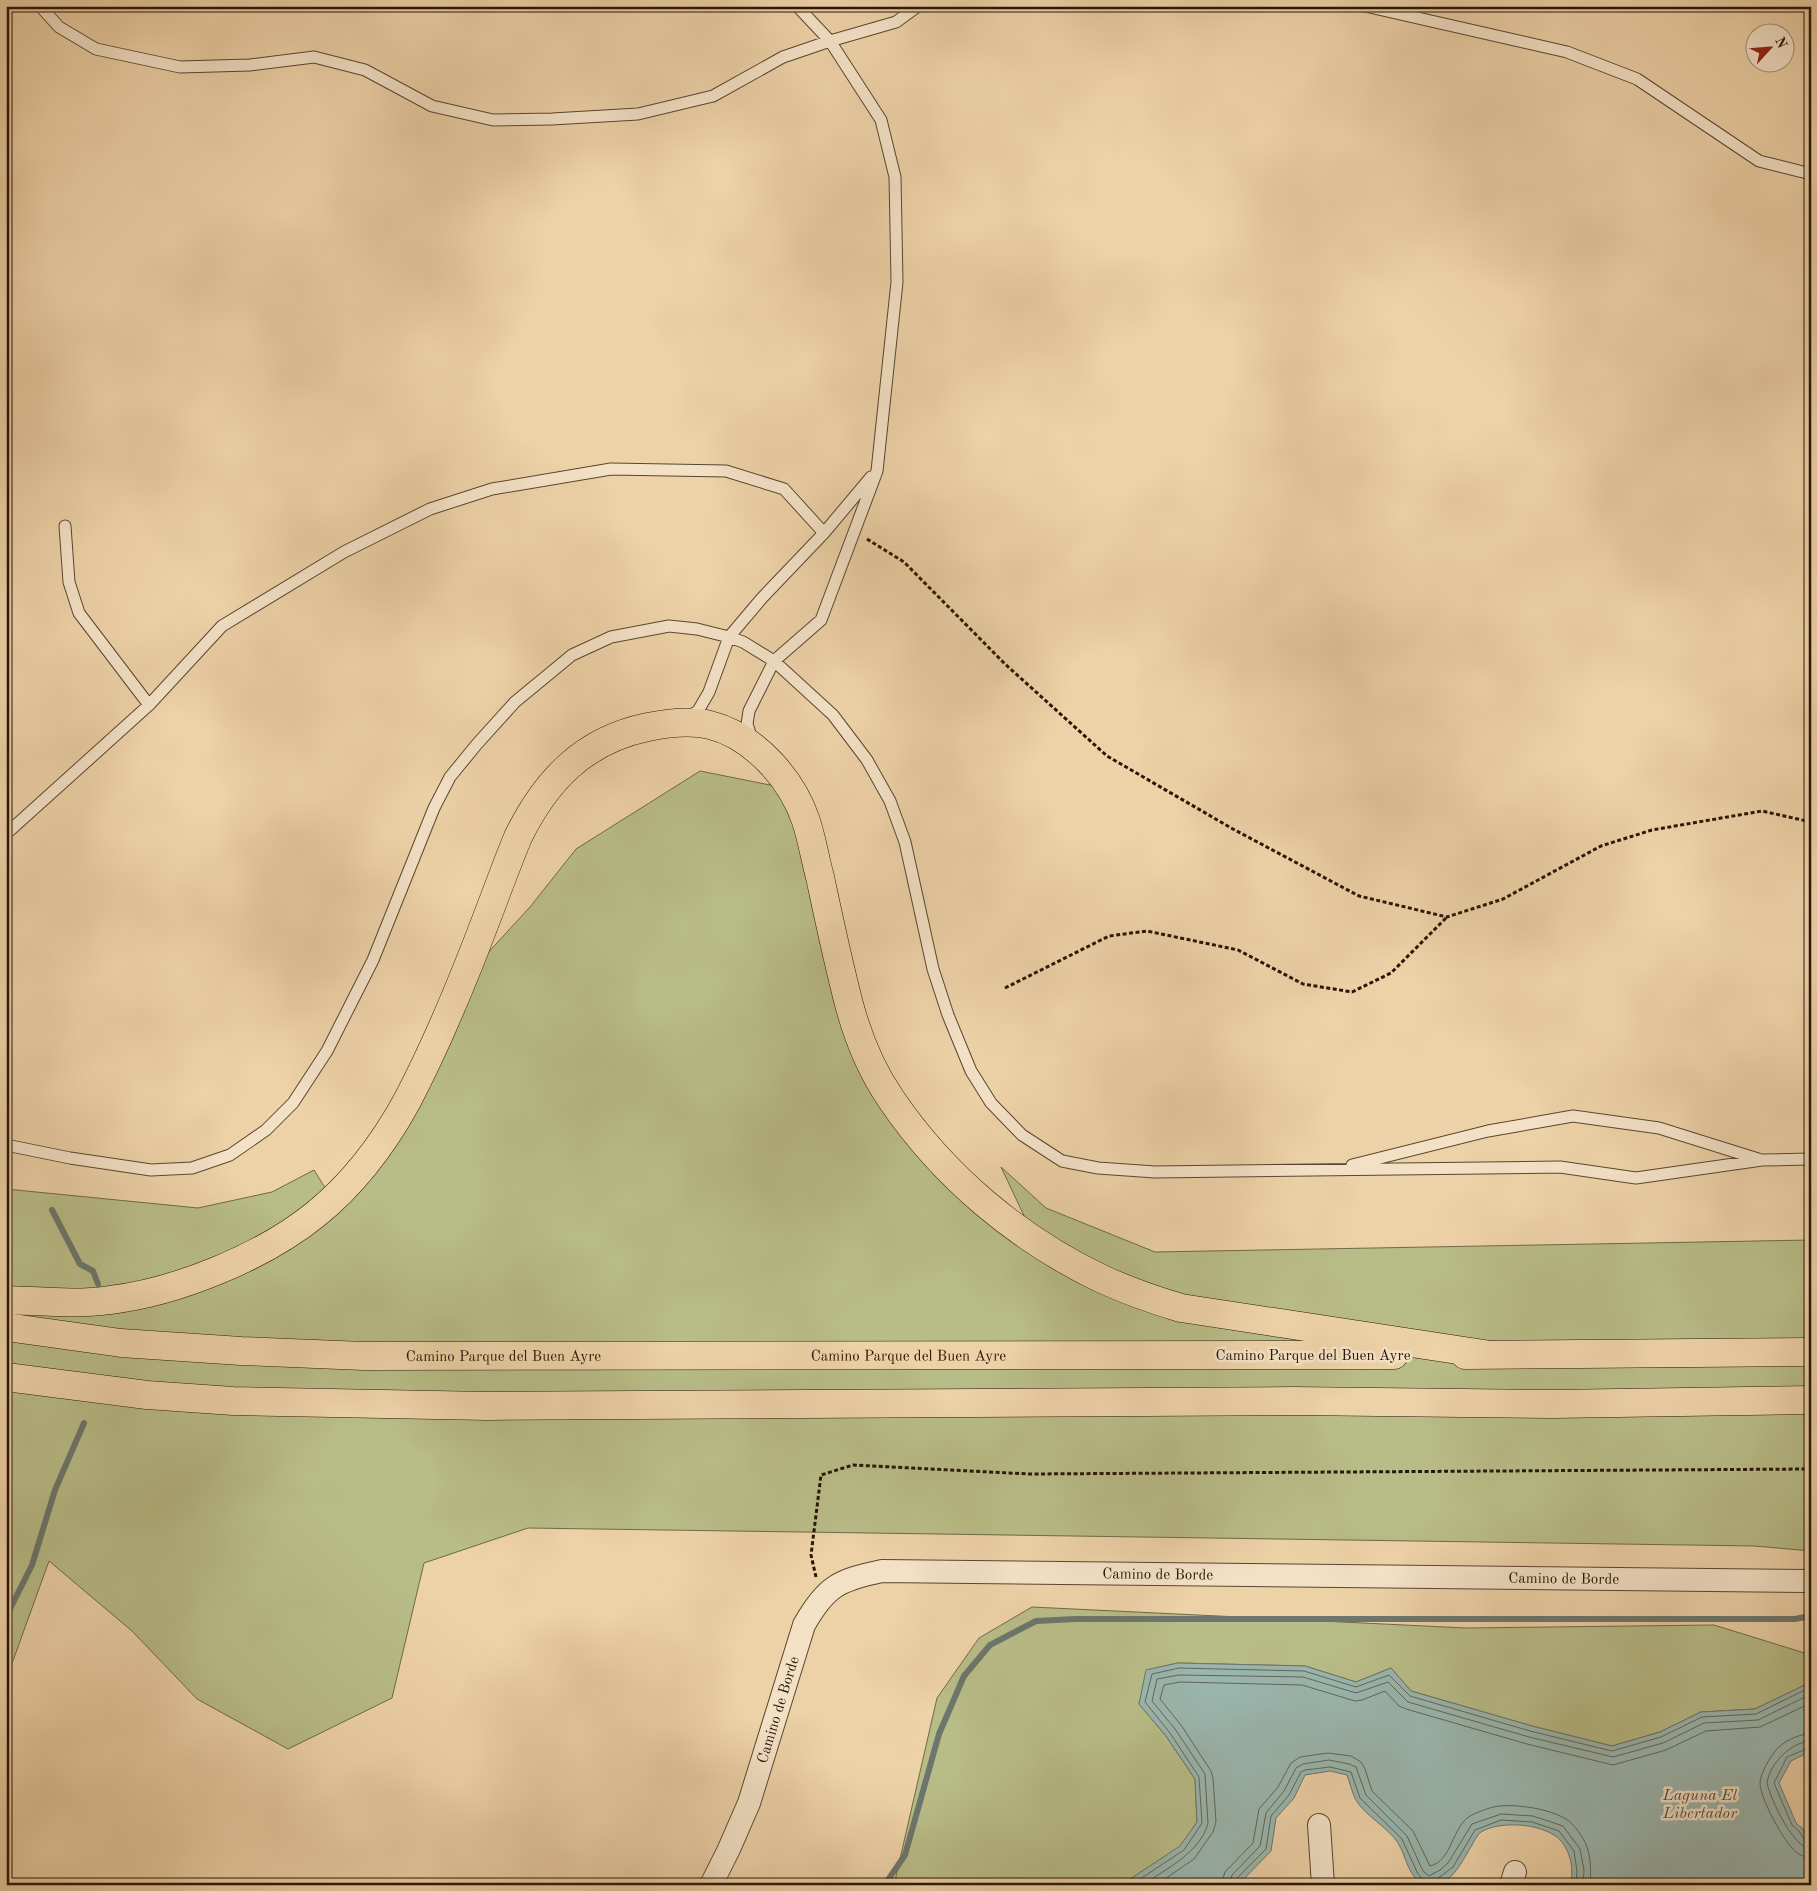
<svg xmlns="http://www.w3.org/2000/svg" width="1817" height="1891" viewBox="0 0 1817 1891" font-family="'Old Standard TT',serif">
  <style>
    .green { fill: #b8bc87; stroke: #706948 }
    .water { fill: #9ab6ae; stroke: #6c766c }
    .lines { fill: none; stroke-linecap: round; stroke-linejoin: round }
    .shore { stroke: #61665b; stroke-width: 1 }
    .stream { stroke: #6c766c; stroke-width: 6 }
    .service-casing { stroke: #594530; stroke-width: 13 }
    .minor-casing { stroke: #594530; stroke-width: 24 }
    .motorway-casing { stroke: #281608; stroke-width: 29 }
    .path { stroke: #281608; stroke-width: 3; stroke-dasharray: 4 2.5; stroke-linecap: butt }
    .service { stroke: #f3e1c6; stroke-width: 11 }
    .minor { stroke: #f3e1c6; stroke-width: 22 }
    .motorway { stroke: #edd1a7; stroke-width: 28 }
    .labels { text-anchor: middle; stroke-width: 5; stroke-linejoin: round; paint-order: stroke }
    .street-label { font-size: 15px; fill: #281608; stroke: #f3e1c6 }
    .water-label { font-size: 16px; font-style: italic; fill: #504e42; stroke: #f3e1c6 }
  </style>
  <rect width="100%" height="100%" fill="#edd1a7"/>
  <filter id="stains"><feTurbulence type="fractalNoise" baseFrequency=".004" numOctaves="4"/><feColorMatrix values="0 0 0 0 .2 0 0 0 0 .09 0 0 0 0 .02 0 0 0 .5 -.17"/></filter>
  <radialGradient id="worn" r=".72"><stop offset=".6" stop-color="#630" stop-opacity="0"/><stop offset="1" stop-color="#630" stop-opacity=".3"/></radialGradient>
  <path class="green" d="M700,771l90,18 85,285 161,167 -35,-74 45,41 109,44 656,-12v311l-56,-5 -1227,-18 -104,35 -32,135 -104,51 -91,-50 -65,-68 -83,-70 -43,119v-491l192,19 74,-16 42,-22 18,29 19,-19 111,-199 68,-74 46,-58z
    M1032,1607l434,21 248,-3 97,30v27l-56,27 -54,3 -41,20 -48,14 -80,-20 -121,-35 -20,-23 -35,14 -51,-16 -127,-3 -31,7 -8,34 27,32 29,43 2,43 -16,24 -60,39h-227l43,-187 42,-60z"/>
  <path class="water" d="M1178,1663l127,3 51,16 35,-14 20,23 121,35 80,20 48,-14 41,-20 54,-3 56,-27v69l-20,10 -12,22 17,40 6,5 9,13 -1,44h-239c2,-17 1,-29 -9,-43 -15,-19 -62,-22 -81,-10 -4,3 -7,9 -9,13 -9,14 -20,41 -41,40 -23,-2 -23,-26 -33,-42 -9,-15 -34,-28 -42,-43 -4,-7 -6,-17 -9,-25l-17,-4 -25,4 -11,23 -18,20 -5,33 -33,34h-117l59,-39 17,-24 -2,-43 -29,-43 -27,-32 7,-34z"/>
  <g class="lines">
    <path class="shore" d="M1811,1733c-10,1 -25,7 -32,14 -7,6 -20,28 -19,37 1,16 24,58 36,68 5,4 9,5 15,5
      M1811,1741c-20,1 -41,22 -44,42 4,17 26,65 44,66
      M1811,1747l-24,10 -13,26 18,42 7,6 6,10 6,2
      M1131,1885l53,-35 18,-27 -3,-46 -29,-44 -25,-31 7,-28 27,-6 125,3 52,16 33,-12 21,21 120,35 82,20 49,-14 41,-20 54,-3 55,-27
      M1142,1885c23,-15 59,-33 66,-62l-3,-49 -30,-45 -23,-28 5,-22 22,-4 124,2 53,16 32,-11 20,20 121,35 84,20 50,-14 41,-20 54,-3 53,-26
      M1156,1885l38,-26 19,-27 3,-10 -3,-44 -2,-7 -30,-46 -21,-26 4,-14 16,-3 122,3 53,16 7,-1 23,-9 14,15 7,3 121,35 86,21 53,-15 40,-19 54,-4 51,-24
      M1221,1885l4,-13 28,-29 6,-34 19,-22 13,-24 9,-6 28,-4 23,3 10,6 4,7 7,22 41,40 17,35c22,-5 22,-39 40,-50 8,-4 20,-9 29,-10 19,-2 51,3 67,13 8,5 18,19 21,28 4,12 4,25 3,38
      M1229,1885l3,-10 28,-29 6,-33 18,-22 12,-23 7,-4 26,-4 20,4 7,3 10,28 41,41 16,35 6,5 11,-6 8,-7 24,-39 29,-10 32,2 30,10 17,23 4,21 -1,15
      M1235,1885l1,-6 30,-30 5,-33 18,-21 12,-23 4,-2 25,-3 21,5 9,26 42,41 16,35 6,7v4
      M1435,1885l2,-6 16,-12 22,-37 26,-10 31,2 27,9 15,20 3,20 -1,14"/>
    <path class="stream" d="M52,1210l28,54 13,7 5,13
      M6,1617l26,-52 23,-75 29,-67
      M882,1885l6,-5 17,-25 34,-121 25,-58 26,-31 46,-24 40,-2h719l16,-3"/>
    <g class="service-casing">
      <path id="service" d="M40,6l19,21 37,22 84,18 70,-2 64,-8 51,13 67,36 61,14 59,-1 86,-5 75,-18 70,-39 47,-16 66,-19 22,-16
        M1365,6l202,46 70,27 122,82 52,13
        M65,526l4,56 10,31 70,92
        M824,533l47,-56
        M752,740l-5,-16 2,-13 25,-50 47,-41 56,-149 20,-189 -2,-105 -14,-57 -51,-79 -33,-35
        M6,834l143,-129 73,-79 122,-74 86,-43 62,-20 119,-20 115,2 58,18 40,44 -62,65 -33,39 -20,55 -11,19 -10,6
        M6,1145l64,13 81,12 41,-2 38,-13 36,-25 27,-27 34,-52 46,-91 61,-152 16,-31 27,-33 38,-42 57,-47 39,-18 58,-11 28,3 32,8 14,5 31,19 59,54 34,45 23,41 15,41 28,127 15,46 23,56 20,32 31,32 40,26 36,7 57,4 405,-5 76,11 126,-18 49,-1
        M1352,1165l136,-34 85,-15 86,12 99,31"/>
    </g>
    <g class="minor-casing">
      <g id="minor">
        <path d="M1319,1825l4,60"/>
        <path id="s1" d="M711,1885l18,-36 20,-46 55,-178c22,-39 35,-45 78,-54l929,10"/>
        <path d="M1511,1885l4,-13"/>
      </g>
    </g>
    <g class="motorway-casing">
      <g id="motorway">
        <path d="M6,1300c34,1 70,5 104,0 67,-8 153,-43 206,-86 37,-30 68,-71 91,-113 32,-61 58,-125 82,-189 10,-26 19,-51 29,-75 28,-57 66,-97 130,-110 20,-4 42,-7 62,-2 44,11 82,54 96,96 6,18 9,38 14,56 9,42 18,85 29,127 9,34 22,66 42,95 52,77 127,140 211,180 26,12 52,21 79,29l303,46"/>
        <path id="s2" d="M6,1327l115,16 120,8 123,5 1030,-1"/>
        <path d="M1465,1355l346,-3"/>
        <path d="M6,1377l141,18 86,6 254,5 807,-5 259,3 258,-4"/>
      </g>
    </g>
    <path class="path" d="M867,539l37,23 101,102 102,92 126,73 126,67 88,21 56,-18 98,-53 51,-16 110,-19 49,11
      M1005,988l104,-52 38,-5 91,19 65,34 49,8 39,-19 56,-56
      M816,1577l-5,-22 10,-80 32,-10 176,9 782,-5"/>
    <use href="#service" class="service"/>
    <use href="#minor" class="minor"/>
    <use href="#motorway" class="motorway"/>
  </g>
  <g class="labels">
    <g class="street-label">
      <text x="1313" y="1360">Camino Parque del Buen Ayre</text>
      <text dy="5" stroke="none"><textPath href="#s2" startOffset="499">Camino Parque del Buen Ayre</textPath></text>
      <text dy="5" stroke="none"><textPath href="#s2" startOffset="904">Camino Parque del Buen Ayre</textPath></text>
      <text dy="5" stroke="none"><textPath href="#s1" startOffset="652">Camino de Borde</textPath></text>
      <text dy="5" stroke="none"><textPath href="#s1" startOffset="1058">Camino de Borde</textPath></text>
      <text dy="5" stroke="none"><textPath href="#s1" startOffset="188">Camino de Borde</textPath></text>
    </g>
    <g class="water-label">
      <text x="1700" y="1800">Laguna El<tspan x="1700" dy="18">Libertador</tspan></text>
    </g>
  </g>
  <rect width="1817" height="1891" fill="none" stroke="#edd1a7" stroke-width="25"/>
  <rect x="8" y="8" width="1802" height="1876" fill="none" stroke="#281608" stroke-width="2.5"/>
  <rect x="12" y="12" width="1792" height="1866" fill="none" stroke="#281608"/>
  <g transform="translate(1770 48) rotate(64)"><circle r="24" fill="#f3e1c6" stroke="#a2907a"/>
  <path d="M0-4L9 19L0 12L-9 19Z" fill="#8f2418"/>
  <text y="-8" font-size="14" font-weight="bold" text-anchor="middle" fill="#281608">N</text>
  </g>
  <rect width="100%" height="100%" filter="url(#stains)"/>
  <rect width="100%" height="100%" fill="url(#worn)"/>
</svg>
